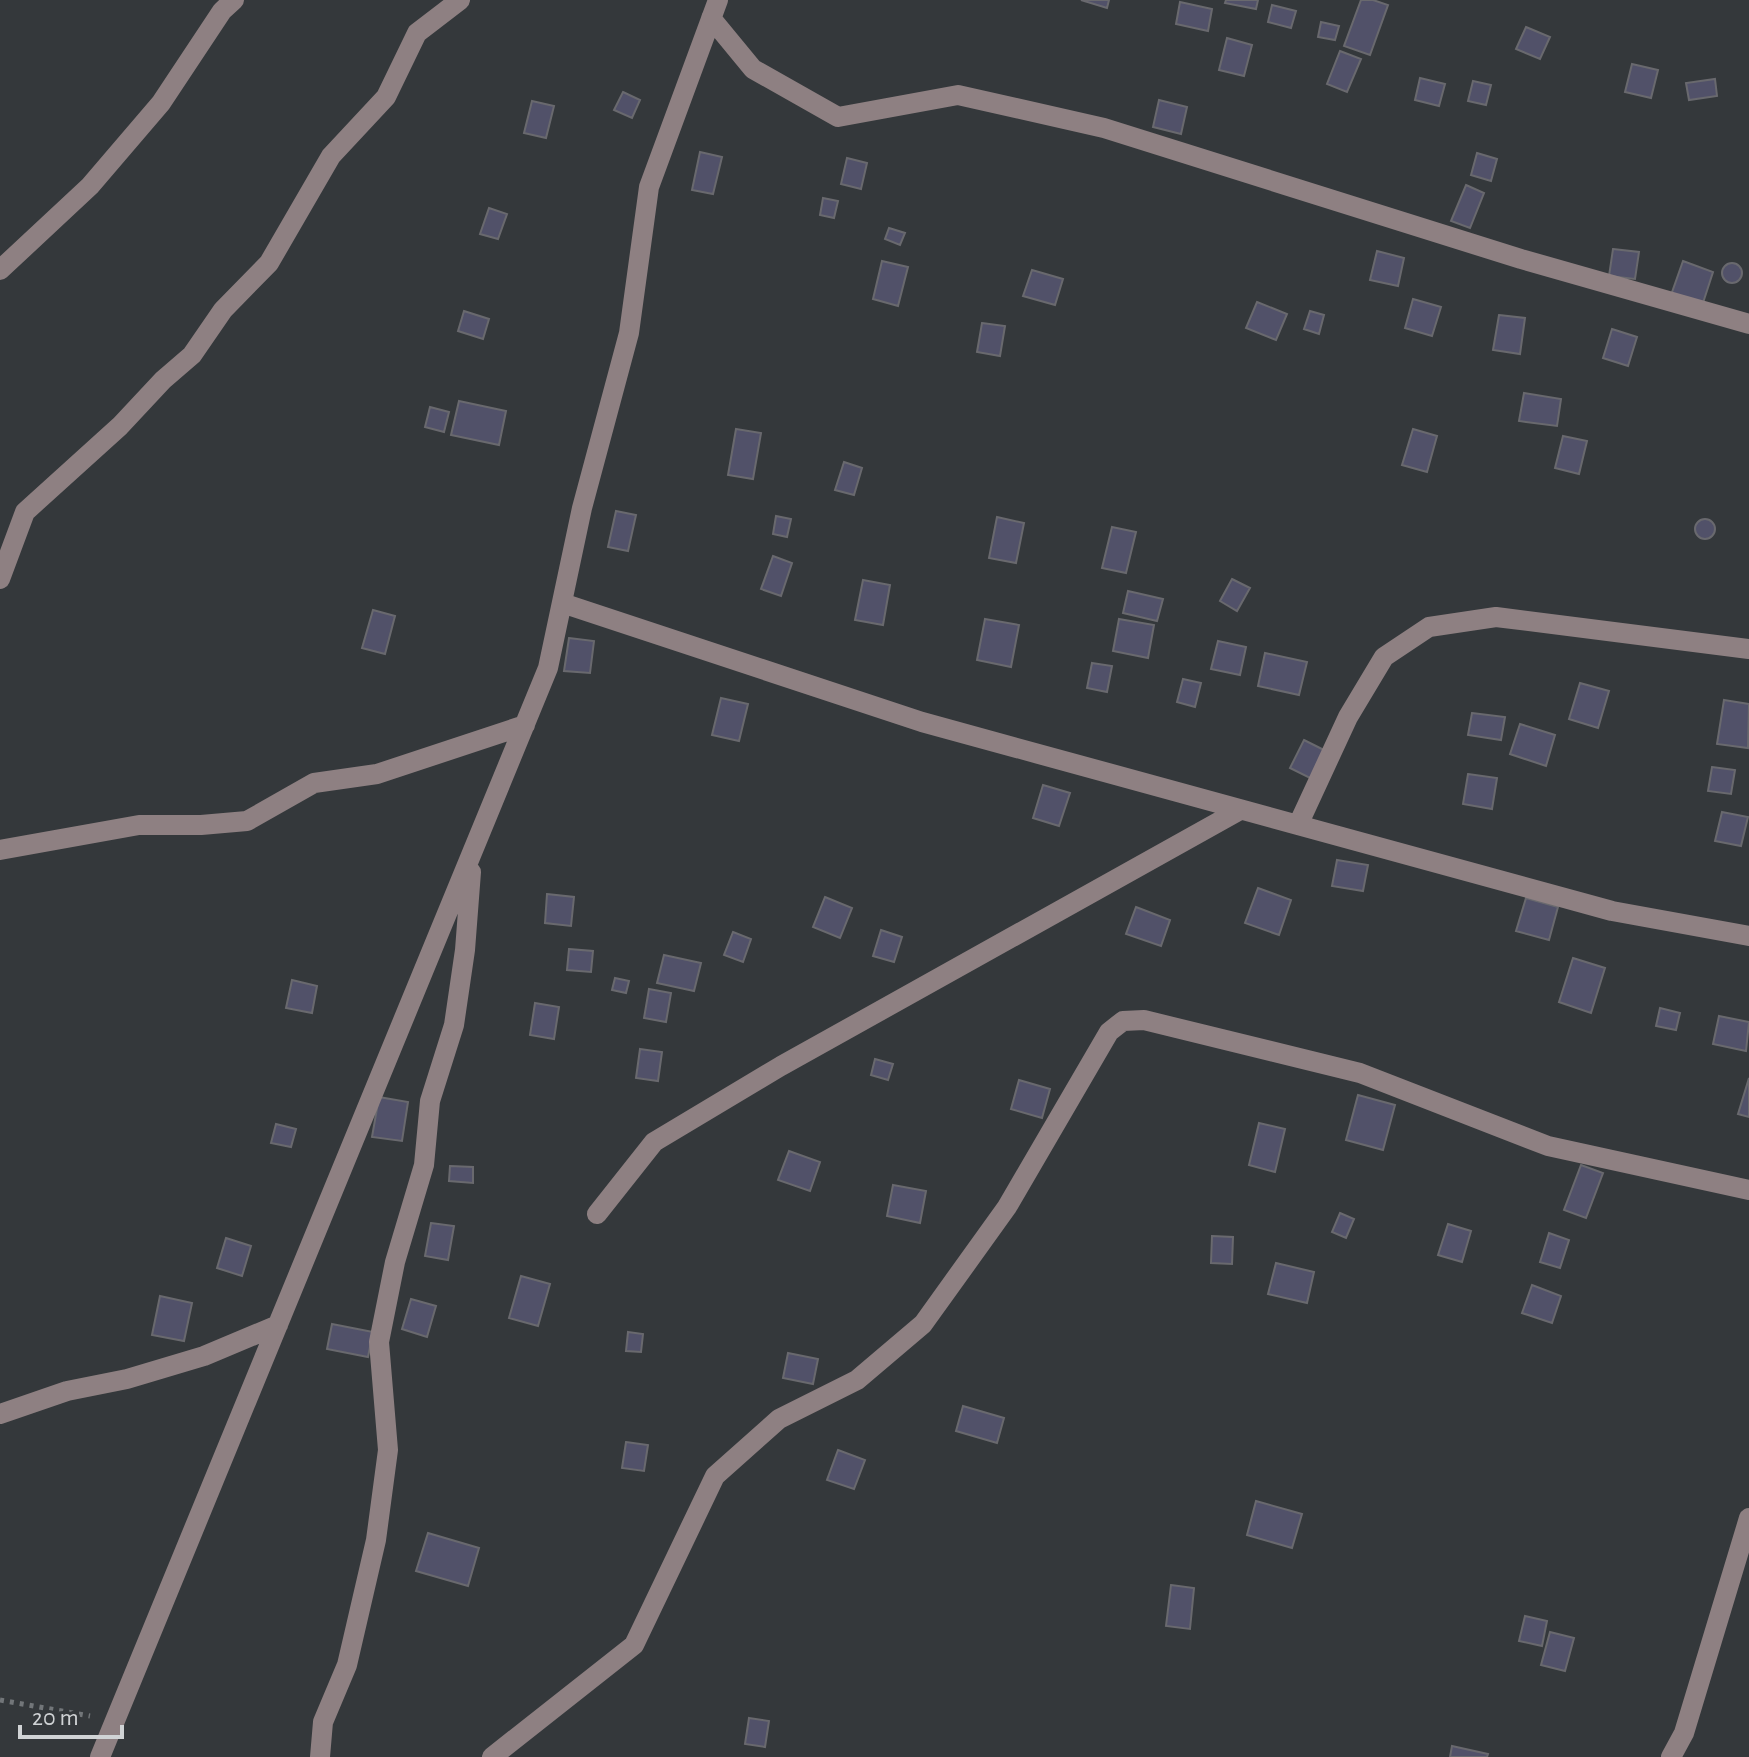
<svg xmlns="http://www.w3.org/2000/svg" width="1749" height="1757" viewBox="0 0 1749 1757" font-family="'Alegreya Sans',sans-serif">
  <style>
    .building { fill: #515169; stroke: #69696e; stroke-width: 2 }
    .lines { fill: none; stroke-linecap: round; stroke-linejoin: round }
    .path { stroke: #727679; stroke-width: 5; stroke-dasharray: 4 6; stroke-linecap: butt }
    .minor { stroke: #8e8082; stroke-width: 20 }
  </style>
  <rect width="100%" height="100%" fill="#34383b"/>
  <path class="building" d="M1081,0h28l-2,8z
    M1226,0h32l-2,9 -31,-6z
    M1361,0h12l15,5 -18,50 -26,-9z
    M1180,2l32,7 -4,22 -32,-7z
    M1272,5l24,6 -5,17 -23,-6z
    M1321,22l18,4 -4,14 -17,-3z
    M1526,27l24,10 -10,22 -24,-10z
    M1227,38l25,7 -8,31 -25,-6z
    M1340,51l21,8 -14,33 -20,-8z
    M1632,64l26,6 -7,28 -26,-6z
    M1420,78l25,6 -6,22 -24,-6z
    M1715,79l2,17 -28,4 -3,-17z
    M1473,81l18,4 -5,20 -18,-4z
    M623,92l17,8 -8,18 -18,-8z
    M1159,100l28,7 -6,27 -28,-7z
    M532,101l22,5 -8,32 -22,-5z
    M700,152l22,5 -9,37 -21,-4z
    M1477,153l20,6 -6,22 -20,-6z
    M847,158l20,5 -6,26 -20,-5z
    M1466,185l18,8 -14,35 -19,-7z
    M823,198l15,3 -4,17 -14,-3z
    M489,208l18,6 -9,25 -18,-5z
    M889,228l16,5 -5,12 -15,-6z
    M1613,249l26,3 -4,27 -26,-3z
    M1377,251l27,7 -6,28 -28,-6z
    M882,261l26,6 -10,39 -25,-7z
    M1683,261l30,11 -12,37 -31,-11z
    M1722 273a10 10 0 1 1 20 0a10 10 0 1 1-20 0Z
    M1032,270l31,9 -8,26 -32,-9z
    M1413,299l28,8 -9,29 -27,-8z
    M1257,302l30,12 -11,26 -30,-12z
    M464,311l25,8 -6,20 -25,-8z
    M1310,311l14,4 -5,19 -15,-5z
    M1499,315l26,3 -5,36 -27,-4z
    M982,323l23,3 -5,30 -23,-4z
    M1612,329l25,8 -9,29 -25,-8z
    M1524,393l37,6 -4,27 -38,-5z
    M459,401l47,10 -7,34 -48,-10z
    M430,407l19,5 -5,20 -19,-5z
    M736,429l25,4 -8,46 -25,-4z
    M1413,429l24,7 -10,36 -25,-7z
    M1563,436l24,5 -8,33 -24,-6z
    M844,462l18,6 -8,27 -19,-5z
    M616,511l20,4 -8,36 -20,-4z
    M776,516l15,3 -4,18 -14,-3z
    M997,517l27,6 -8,40 -27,-5z
    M1695 529a10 10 0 1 1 20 0a10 10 0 1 1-20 0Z
    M1112,527l24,5 -10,41 -24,-5z
    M773,556l19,7 -11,33 -20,-7z
    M1232,579l18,9 -13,23 -17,-10z
    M863,580l27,5 -7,40 -28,-5z
    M1128,591l35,8 -6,22 -34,-8z
    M373,610l22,6 -10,38 -23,-6z
    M985,619l34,6 -8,42 -34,-7z
    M1119,619l35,6 -6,33 -35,-7z
    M569,638l25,3 -4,32 -26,-2z
    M1218,641l28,6 -6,28 -29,-6z
    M1265,653l42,9 -8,33 -41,-9z
    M1092,663l20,3 -5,26 -20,-4z
    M1183,679l18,4 -6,24 -18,-5z
    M1580,683l29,8 -11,37 -29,-9z
    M721,698l27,6 -9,37 -27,-6z
    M1724,700l25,4 -1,44 -31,-4z
    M1472,713l33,4 -4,23 -33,-5z
    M1520,724l35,11 -9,31 -36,-12z
    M1304,740l22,11 -14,28 -22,-11z
    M1712,767l23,3 -4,24 -23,-3z
    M1468,774l29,4 -5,31 -29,-5z
    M1043,785l27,8 -11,33 -26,-8z
    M1722,812l26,5 -7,29 -26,-5z
    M1337,860l31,5 -5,26 -31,-5z
    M1258,888l33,12 -12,35 -34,-12z
    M547,894l27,3 -3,29 -26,-3z
    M825,897l27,11 -12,30 -27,-11z
    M1526,898l32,9 -9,33 -33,-9z
    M1136,907l34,13 -9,26 -35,-12z
    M881,930l21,7 -8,25 -21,-6z
    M733,932l18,7 -8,23 -19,-7z
    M569,949l24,2 -2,21 -24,-2z
    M664,955l37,8 -7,28 -37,-8z
    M1573,958l32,10 -14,45 -32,-11z
    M615,978l14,3 -3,12 -14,-3z
    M292,980l25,6 -5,27 -26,-5z
    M649,989l22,4 -5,29 -22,-4z
    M535,1003l24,4 -5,32 -24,-4z
    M1660,1008l20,5 -4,17 -20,-4z
    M1719,1016l30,6 -3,29 -33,-7z
    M640,1049l22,3 -4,29 -22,-3z
    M875,1059l18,5 -5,16 -17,-5z
    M1749,1078v39l-11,-3z
    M1019,1080l31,9 -8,29 -31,-9z
    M1358,1095l37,10 -12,45 -37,-10z
    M379,1097l29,5 -6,39 -30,-4z
    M1259,1123l26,6 -10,43 -26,-7z
    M276,1124l20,5 -5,18 -20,-4z
    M789,1151l31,11 -10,29 -32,-11z
    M1581,1165l22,8 -17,45 -22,-8z
    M450,1166l23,1v16l-24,-2z
    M893,1185l33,6 -6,32 -33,-7z
    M1340,1213l14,6 -8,19 -14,-6z
    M431,1223l23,3 -6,34 -23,-4z
    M1448,1224l23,7 -9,31 -24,-7z
    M1549,1233l20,7 -9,28 -20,-6z
    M1212,1236l21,1 -1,27 -21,-1z
    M226,1238l25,8 -9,30 -25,-8z
    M1276,1263l38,9 -7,31 -39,-9z
    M521,1276l29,8 -12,42 -29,-8z
    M1532,1285l29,11 -9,27 -30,-10z
    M160,1296l32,7 -8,38 -32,-6z
    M411,1299l25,7 -9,31 -25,-8z
    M332,1324l41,8 -5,25 -41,-8z
    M628,1332l15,2 -2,18 -15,-1z
    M788,1353l30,6 -5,25 -30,-6z
    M963,1406l41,12 -7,25 -41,-12z
    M626,1442l22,3 -4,26 -22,-3z
    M838,1450l27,10 -11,29 -27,-9z
    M1256,1501l46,13 -10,34 -45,-13z
    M428,1533l51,15 -11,38 -52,-15z
    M1171,1585l23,3 -4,41 -24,-3z
    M1525,1616l22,5 -5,25 -23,-5z
    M1550,1632l24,6 -9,33 -24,-6z
    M749,1718l20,3 -4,26 -20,-3z
    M1452,1746l36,8 -1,3h-37z"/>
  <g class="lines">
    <path class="path" d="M0,1700l90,16"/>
    <path class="minor" d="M711,18l42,51 85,48 120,-22 146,33 417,131 228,65
      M0,270l90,-84 71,-83 61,-92 12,-11
      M0,579l25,-67 95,-86 43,-46 29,-25 31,-45 46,-47 62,-107 55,-59 31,-64 43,-33
      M562,603l360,119 690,189 137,25
      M1298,825l50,-108 36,-60 45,-30 67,-10 253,32
      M0,850l139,-25h62l46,-4 67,-38 63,-9 148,-49
      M597,1214l57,-72 127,-76 459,-256
      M0,1414l67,-23 60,-12 77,-23 74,-31
      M100,1757l448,-1089 34,-160 47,-175 20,-146 69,-187
      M320,1757l3,-35 24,-57 29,-125 12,-90 -9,-108 16,-80 29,-97 6,-64 24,-76 11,-75 6,-78
      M492,1757l142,-112 81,-169 64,-57 78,-39 66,-56 84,-117 102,-175 14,-11 21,-1 216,53 188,73 201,44
      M1671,1757l13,-24 65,-215"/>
  </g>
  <path d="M20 1725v12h102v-12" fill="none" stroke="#d0d3d5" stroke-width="4"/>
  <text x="32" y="1725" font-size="24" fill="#d0d3d5" stroke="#34383b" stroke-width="6" paint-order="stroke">20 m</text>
</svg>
